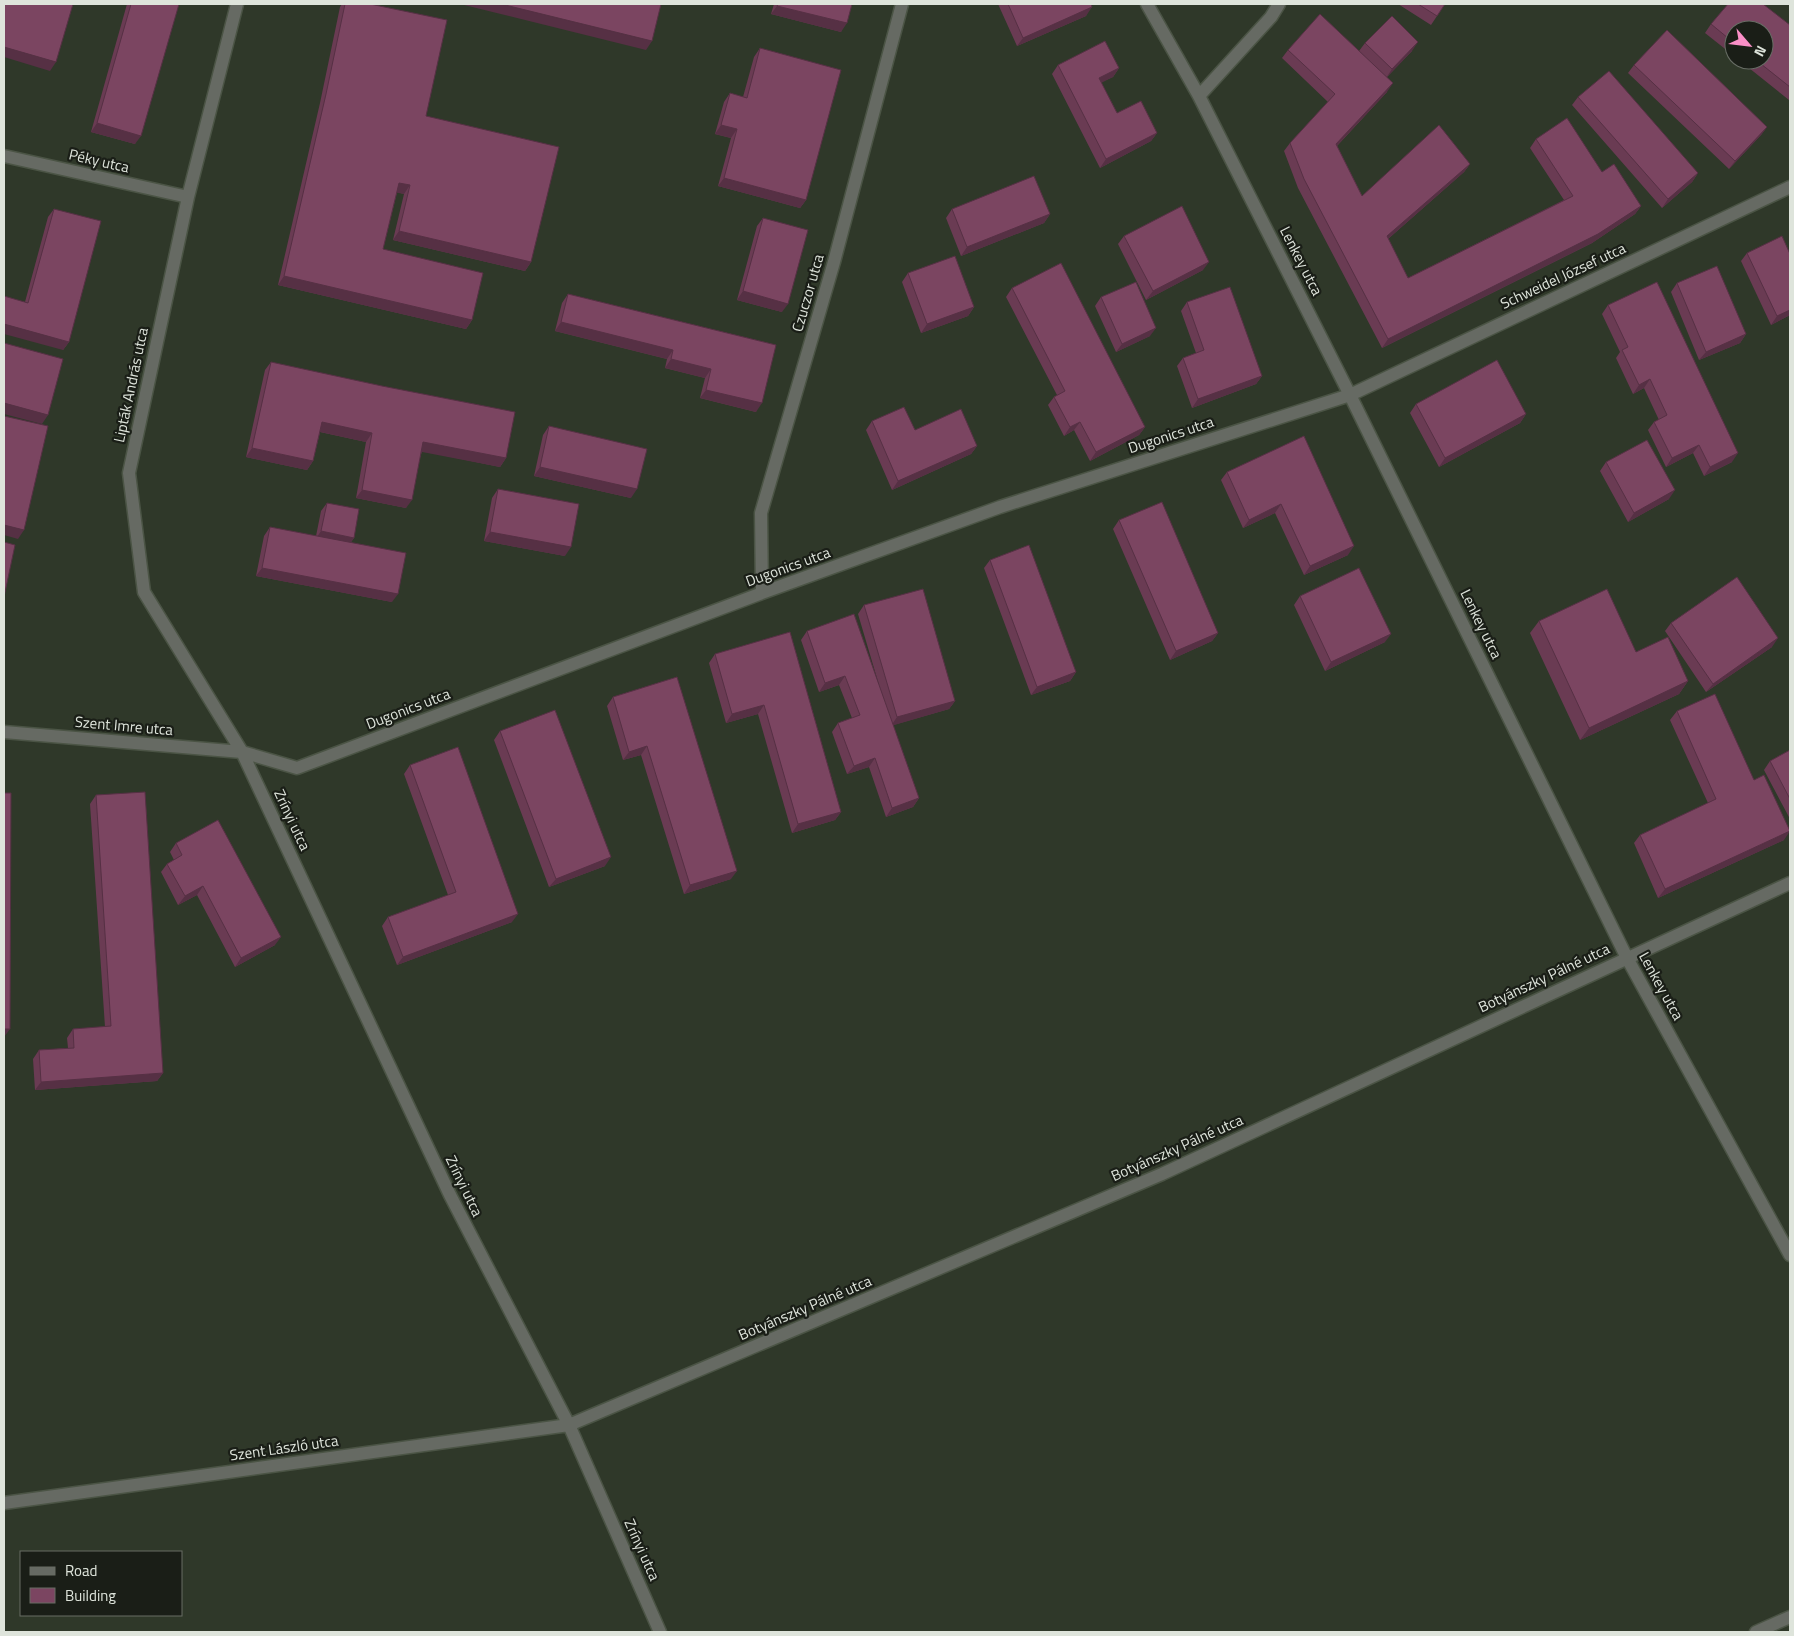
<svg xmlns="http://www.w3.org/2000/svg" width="1794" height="1636" viewBox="0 0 1794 1636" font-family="'Titillium Web',sans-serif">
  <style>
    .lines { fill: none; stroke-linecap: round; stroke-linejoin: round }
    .minor-casing { stroke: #4b5445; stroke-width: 15 }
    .minor { stroke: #666a63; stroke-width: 12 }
    .wall { fill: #6a3b53 }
    .shaded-wall { fill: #563044 }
    .building { fill: #7b4561; stroke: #563044 }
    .labels { text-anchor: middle; stroke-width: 4.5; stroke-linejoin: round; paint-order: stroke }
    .street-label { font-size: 15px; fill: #dee4db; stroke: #1a1e17 }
  </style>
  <rect width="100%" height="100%" fill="#2f3829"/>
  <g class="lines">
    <g class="minor-casing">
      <path id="minor" d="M237,4l-49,193 -59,276 15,119 98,160 208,443 119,230 91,207
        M1147,4l52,92 151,299 277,563 163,297
        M1199,96l72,-79 8,-13
        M4,156l184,41
        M762,593l-1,-80 73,-251 68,-258
        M4,732l238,20 55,16 465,-175 238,-86 350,-112 440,-208
        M4,1503l565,-78 593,-251 628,-291
        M1756,1632l34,-15"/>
    </g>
    <use href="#minor" class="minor"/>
  </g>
  <path class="wall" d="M127,4h52l-44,140 -44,-12z
    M342,4h28l56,112 105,146 -6,9 -132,-31 11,-46 -7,-2 -14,57 89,71 -6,9 -188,-44 42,-182 20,-96z
    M774,4h78l-11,28 -70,-18z
    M998,4h93l-5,12 -69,30z
    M1398,4h47l-14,21z
    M1711,24l79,1v73l-1,2 -50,-40h25l-30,-30v26l-29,-23z
    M1365,43l47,8 -25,26v15l-50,54 25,50 108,-32 -6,8 -76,67 20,39 156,-78 -34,-52 6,-9 66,33 39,34 -6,8 -43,29 -210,105 -84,-160 -14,-37 6,-8 38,-41 -46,-44 6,-8 71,1z
    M760,48l46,152 -6,8 -82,-22 13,-48 -16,-4 9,-32 6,-9 13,4 11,-40z
    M1058,65l61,3 -6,9 -12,5 16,31 40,20 -6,8 -51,27 -48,-94z
    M1634,65l133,62 -6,8 -32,34 -101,-96z
    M1578,97l120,76 -6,9 -30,26 -90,-103z
    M54,209l15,133 -6,8 -38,-48 23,-85z
    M952,209l98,5 -6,9 -83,33 -15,-38z
    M763,218l19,94 -45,-12 20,-74z
    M1124,236l79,34 -57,30 -28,-56z
    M1747,253l43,62 -19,10 -30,-64z
    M908,273l66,34 -6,9 -47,17 -19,-51z
    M1677,283l69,51 -6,9 -41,17 -28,-68z
    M1012,288l133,139 -6,8 -49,26 -16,-31 -10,6 -16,-31 6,-8 3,-2 -51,-98z
    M568,294l208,51 -20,67 -56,-14 5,-20 -40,-10 2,-9 -112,-28 7,-28z
    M1101,297l49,39 -34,16 -21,-46z
    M1187,302l75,74 -6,8 -64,24 -15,-42 6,-8 13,-5 -15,-42z
    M1608,305l124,157 -28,14 -11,-23 -27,14 -18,-37 6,-8 5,-2 -15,-32 -11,6 -17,-36 4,-6 -18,-38z
    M271,362l235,96 -6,9 -78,-16 -16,57 -50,-10 10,-56 -46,-10 -7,29 -6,9 -61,-13 19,-87z
    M1416,404l110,10 -6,9 -81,44 -29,-54z
    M872,421l43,9 62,16 -6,8 -79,36 -26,-60z
    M549,426l82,72 -97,-22 9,-41z
    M1304,436l44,119 -44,20 -29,-62 -32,15 -22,-48 6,-8z
    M1606,462l63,37 -41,23 -28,-51z
    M498,489l67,67 -81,-15 8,-43z
    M327,503l27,35 -3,4 41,60 -136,-26 8,-40 6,-9 46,9 5,-25z
    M1119,520l99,113 -6,8 -42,19 -57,-131z
    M990,560l86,112 -6,9 -39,14 -47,-127z
    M1300,596l85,46 -60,29 -31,-66z
    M864,605l91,96 -6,8 -56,16 26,73 -6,9 -27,10 -17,-50 -22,7 -15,-42 6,-9 14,-5 -13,-33 -20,7 -18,-52 6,-9 72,54 -21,-71z
    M1539,621l97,31 52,29 -9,13 -99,46 -50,-107z
    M1671,623l101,24 -66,45 -41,-61z
    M790,632l51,180 -6,8 -43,13 -34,-119 -32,9 -17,-60 6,-9z
    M677,677l54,202 -47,15 -43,-139 -18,5 -16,-54 6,-9z
    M1677,711l77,69 30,60 -126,58 -24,-55 6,-8 68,-32 -38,-83z
    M500,731l105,135 -56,21 -55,-147z
    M1790,750v69l-26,-49 6,-9z
    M410,765l102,157 -115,43 -15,-39 6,-9 60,-22 -44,-121z
    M96,795l67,278 -6,8 -122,9 -2,-31 6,-9 29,-2 -1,-10 6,-9 32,-2 -15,-223z
    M176,843l99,102 -40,22 -38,-72 -19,10 -17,-33 6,-8 7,-4 -4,-8z"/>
  <path class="shaded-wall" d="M460,4h41l151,37 -6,9z
    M777,6l70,17 -6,9 -70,-18z
    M1092,7l-6,9 -69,30 6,-8z
    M1418,42l-6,9 -26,27 6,-9z
    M4,47l52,15 -6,9 -46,-14z
    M1119,68l-6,9 -20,10 6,-9z
    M1393,83l-6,9 -57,61 6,-9z
    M97,123l44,13 -6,8 -44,-12z
    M721,125l16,4 -6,9 -16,-4z
    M1767,127l-6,8 -32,34 6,-8z
    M1157,133l-6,8 -51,27 6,-9z
    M1470,164l-6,8 -83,73 6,-9z
    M1698,173l-6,9 -30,26 6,-9z
    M724,178l82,22 -6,8 -82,-22z
    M399,183l11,2 -6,9 -11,-2z
    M1641,206l-6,8 -43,29 -210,105 6,-9z
    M1050,214l-6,9 -83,33 6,-9z
    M399,231l132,31 -6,9 -132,-31z
    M1209,262l-6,8 -57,30 7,-9z
    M284,276l188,44 -6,9 -188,-44z
    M743,291l45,13 -6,8 -45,-12z
    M974,307l-6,9 -47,17 6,-9z
    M1790,310v5l-19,10 6,-9z
    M561,322l112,28 -6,9 -112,-28z
    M4,324l65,18 -6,8 -59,-16z
    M1156,328l-6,8 -34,16 6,-8z
    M1746,334l-6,9 -41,17 7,-8z
    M671,359l40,10 -6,9 -40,-10z
    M1262,376l-6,8 -64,24 6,-9z
    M1650,379l-6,9 -11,6 6,-9z
    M706,390l56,13 -6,9 -56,-14z
    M4,403l44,12 -6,9 -38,-10z
    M1526,414l-6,9 -81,44 6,-9z
    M322,422l50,11 -6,9 -50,-11z
    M1080,422l-6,8 -10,6 6,-9z
    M1145,427l-6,8 -49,26 6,-9z
    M423,442l83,16 -6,9 -83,-16z
    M1699,445l-6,8 -27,14 6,-9z
    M977,446l-6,8 -79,36 6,-9z
    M252,448l61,13 -6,9 -61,-13z
    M1738,453l-6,9 -28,14 6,-9z
    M540,467l97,22 -6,9 -97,-22z
    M362,490l50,10 -6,8 -50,-10z
    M1675,490l-6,9 -41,23 6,-9z
    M1281,504l-6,9 -32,15 6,-8z
    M4,525l20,5 -6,9 -14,-4z
    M321,531l33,7 -6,8 -33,-6z
    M490,532l81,15 -6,9 -81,-15z
    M1354,546l-6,9 -44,20 6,-9z
    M262,568l136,26 -6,8 -136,-26z
    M1218,633l-6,8 -42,19 6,-9z
    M1391,634l-6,8 -60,29 6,-9z
    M1778,638l-6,9 -66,45 7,-8z
    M1076,672l-6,9 -39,14 6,-8z
    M845,676l-6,9 -20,7 6,-9z
    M1688,681l-9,13 -99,46 9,-12z
    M955,701l-6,8 -58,17 6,-9z
    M764,705l-6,9 -32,9 6,-9z
    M647,746l-6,9 -18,5 6,-8z
    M875,758l-6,9 -22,7 7,-8z
    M919,798l-6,9 -27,10 6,-9z
    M841,812l-6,8 -43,13 6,-9z
    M1790,831l-6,9 -126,58 7,-9z
    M611,857l-6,9 -56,21 7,-8z
    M737,871l-6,8 -47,15 6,-9z
    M203,886l-6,9 -19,10 7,-9z
    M518,914l-6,8 -115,43 6,-8z
    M281,937l-6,8 -40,22 6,-9z
    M4,1029h6l-6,8z
    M163,1073l-6,8 -122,9 6,-8z"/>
  <path class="building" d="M4,4h69l-17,58 -52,-15z
    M131,4h48l-38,132 -44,-13z
    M345,4h25l77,16 -21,96 133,31 -28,115 -132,-31 11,-46 -11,-2 -16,66 100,24 -11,47 -188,-44 42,-182z
    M501,4h160l-9,37z
    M778,4h74l-5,19 -70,-17z
    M1008,4h83l1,3 -69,31z
    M1418,4h27l-8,12z
    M1728,4h35l27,21v62l-34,-27h8v-30h-30v13l-23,-19z
    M1320,14l73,69 -57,61 26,52 77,-71 31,39 -83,72 21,42 165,-82 -37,-57 31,-21 35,54 12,-8 27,42 -43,28 -210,105 -84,-160 -14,-36 45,-49 -47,-44z
    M1392,16l26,26 -26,27 -27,-26z
    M1667,30l100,97 -32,34 -101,-96z
    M1105,41l14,27 -20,10 18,35 24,-12 16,32 -51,26 -48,-94z
    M760,48l81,22 -35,130 -82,-22 13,-49 -16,-4 9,-32 17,5z
    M1609,71l89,102 -30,26 -90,-102z
    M1034,176l16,38 -83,33 -15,-38z
    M1182,206l27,56 -56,29 -29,-55z
    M54,209l47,12 -32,121 -65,-18v-28l24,7z
    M763,218l45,12 -20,74 -45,-13z
    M1782,236l8,18v56l-13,6 -30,-63z
    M955,256l19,51 -47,17 -19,-51z
    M1061,263l84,164 -49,25 -16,-30 -10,5 -16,-30 11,-6 -53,-103z
    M1717,266l29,68 -40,18 -29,-69z
    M1136,282l20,46 -34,16 -21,-47z
    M1657,282l81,171 -28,14 -11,-22 -27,13 -18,-36 13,-7 -17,-36 -11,6 -17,-35 6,-3 -20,-42z
    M1230,287l32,89 -64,23 -15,-41 21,-8 -17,-48z
    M568,294l208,51 -14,58 -56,-13 5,-21 -40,-10 2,-9 -112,-28z
    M4,343l59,16 -15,56 -44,-12z
    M1497,360l29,54 -81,44 -29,-54z
    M271,362l111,24 133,26 -9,46 -83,-16 -11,58 -50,-10 10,-57 -50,-11 -9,39 -61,-13z
    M904,407l11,23 46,-21 16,37 -79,35 -26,-60z
    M4,416l44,10 -24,104 -20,-5z
    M549,426l98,23 -10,40 -97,-22z
    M1304,436l50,110 -44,20 -29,-62 -32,16 -22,-48z
    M1647,440l28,50 -41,23 -28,-51z
    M498,489l81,15 -8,43 -81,-15z
    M1162,502l56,131 -42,18 -57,-131z
    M327,503l32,6 -5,29 -33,-7z
    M270,527l136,26 -8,41 -136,-26z
    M4,542l11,3 -11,52z
    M1029,545l47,127 -39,15 -47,-127z
    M1359,568l32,66 -60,28 -31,-66z
    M1737,577l41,61 -65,46 -42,-61z
    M923,589l32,112 -58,16 -33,-112z
    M1607,589l29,63 32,-15 20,44 -99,47 -50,-107z
    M854,614l65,184 -27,10 -17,-50 -21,8 -16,-43 22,-8 -15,-39 -20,7 -18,-52z
    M790,632l51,180 -43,12 -34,-119 -32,9 -17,-60z
    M677,677l60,194 -47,14 -43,-139 -18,6 -16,-55z
    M1715,694l39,86 10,-5 26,56 -125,58 -25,-54 76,-36 -39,-88z
    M555,710l56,147 -55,22 -56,-148z
    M458,747l60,167 -115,43 -15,-40 68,-25 -46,-127z
    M1790,750v49l-20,-38z
    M145,792l18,281 -122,9 -2,-32 35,-2 -1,-19 38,-3 -15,-231z
    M4,793h7l-1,236h-6z
    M218,820l63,117 -40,21 -38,-72 -18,10 -18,-32 15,-9 -6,-12z"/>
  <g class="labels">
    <g class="street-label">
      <text transform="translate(99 161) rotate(13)" y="5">Péky utca</text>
      <text transform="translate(1301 261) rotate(63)" y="5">Lenkey utca</text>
      <text transform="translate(1563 276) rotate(-25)" y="5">Schweidel József utca</text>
      <text transform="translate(808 293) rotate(-74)" y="5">Czuczor utca</text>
      <text transform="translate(131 385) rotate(-78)" y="5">Lipták András utca</text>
      <text transform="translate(1171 435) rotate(-18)" y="5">Dugonics utca</text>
      <text transform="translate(788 567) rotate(-20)" y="5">Dugonics utca</text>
      <text transform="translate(1481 624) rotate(64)" y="5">Lenkey utca</text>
      <text transform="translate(408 709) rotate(-21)" y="5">Dugonics utca</text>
      <text transform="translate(124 726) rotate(5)" y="5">Szent Imre utca</text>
      <text transform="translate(292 820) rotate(65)" y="5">Zrínyi utca</text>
      <text transform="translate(1544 978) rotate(-25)" y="5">Botyánszky Pálné utca</text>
      <text transform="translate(1661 986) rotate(61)" y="5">Lenkey utca</text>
      <text transform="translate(1177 1148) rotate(-24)" y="5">Botyánszky Pálné utca</text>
      <text transform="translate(464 1186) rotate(64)" y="5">Zrínyi utca</text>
      <text transform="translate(805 1308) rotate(-23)" y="5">Botyánszky Pálné utca</text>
      <text transform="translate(284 1448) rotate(-8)" y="5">Szent László utca</text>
      <text transform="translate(642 1550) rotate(66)" y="5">Zrínyi utca</text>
    </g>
  </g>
  <rect width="1794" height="1636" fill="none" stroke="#dee4db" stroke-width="10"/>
  <rect x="20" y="1551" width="162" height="65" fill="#1a1e17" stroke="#686d65"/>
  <rect x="30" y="1567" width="25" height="8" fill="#666a63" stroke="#686d65"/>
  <text x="65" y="1576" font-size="15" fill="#dee4db">Road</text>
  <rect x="30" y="1588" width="25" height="15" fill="#7b4561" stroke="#686d65"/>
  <text x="65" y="1601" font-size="15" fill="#dee4db">Building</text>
  <g transform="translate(1749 45) rotate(118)"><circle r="24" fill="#1a1e17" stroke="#686d65"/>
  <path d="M0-4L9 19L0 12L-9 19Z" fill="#fa8fc7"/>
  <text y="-8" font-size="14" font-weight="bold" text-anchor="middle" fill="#dee4db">N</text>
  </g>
</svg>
